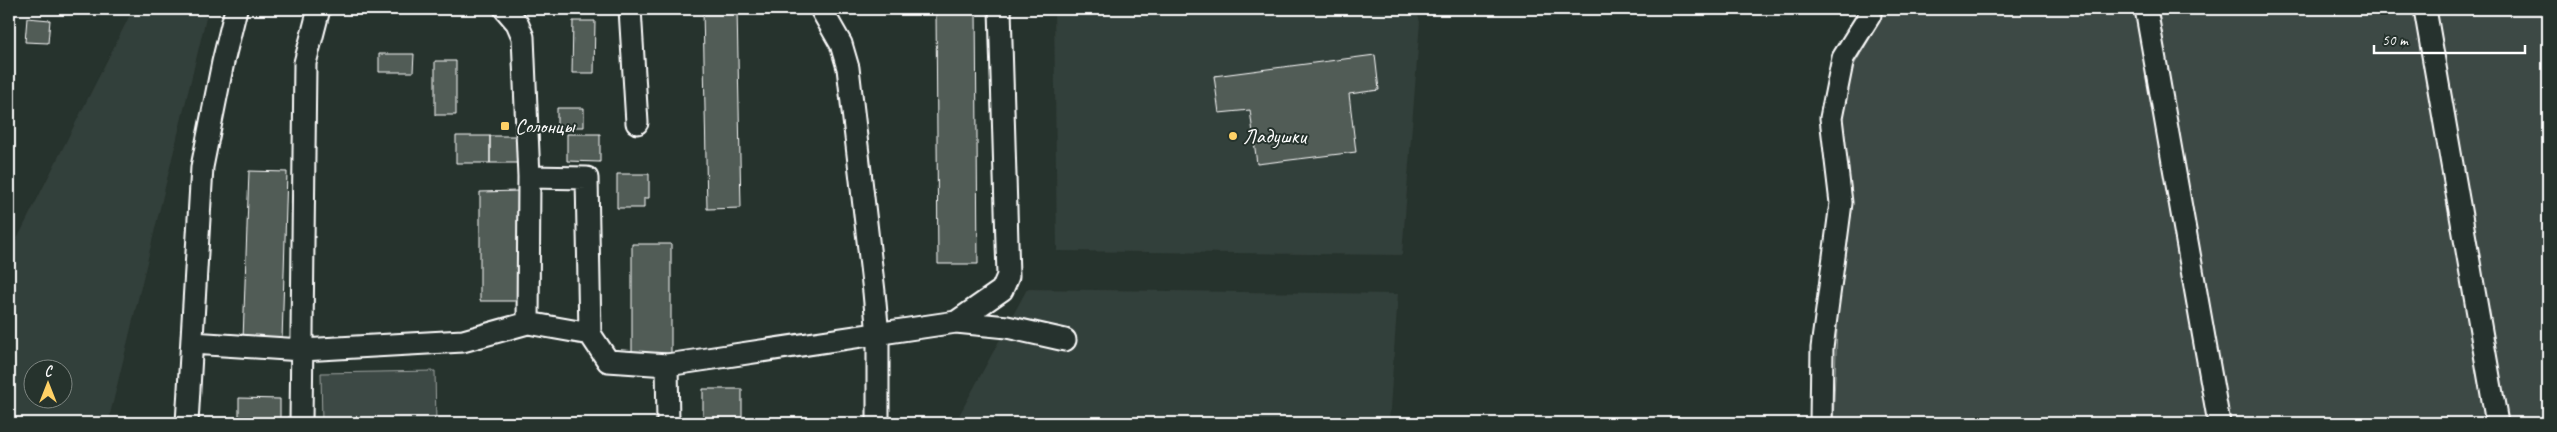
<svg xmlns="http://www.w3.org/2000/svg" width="2557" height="432" viewBox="0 0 2557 432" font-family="Caveat,sans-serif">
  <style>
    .built { fill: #333f3a; fill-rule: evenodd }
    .green { fill: #3e4944; stroke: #9ea4a2 }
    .building { fill: #515c57; stroke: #fff }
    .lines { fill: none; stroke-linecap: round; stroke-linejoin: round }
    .minor-casing { stroke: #fff; stroke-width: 25 }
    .minor { stroke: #26332d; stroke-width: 21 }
    .poi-dot { fill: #ffd166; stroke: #26332d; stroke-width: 2 }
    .labels { text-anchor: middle; stroke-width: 4; stroke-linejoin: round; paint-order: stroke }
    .poi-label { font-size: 21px; fill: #fff; stroke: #26332d; text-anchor: start }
  </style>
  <rect width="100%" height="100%" fill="#26332d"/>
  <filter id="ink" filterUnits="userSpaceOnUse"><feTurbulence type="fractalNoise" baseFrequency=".02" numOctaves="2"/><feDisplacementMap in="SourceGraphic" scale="10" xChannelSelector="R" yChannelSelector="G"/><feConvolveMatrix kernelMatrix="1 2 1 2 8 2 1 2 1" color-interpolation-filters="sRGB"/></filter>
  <g filter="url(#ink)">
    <path class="built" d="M133,9h47l27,5 -99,409h-99v-168zM32,370h30v30h-30z
      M1054,9h194l1,2 16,-2h151l4,13 -18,233 -345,-4z
      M1027,289l371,5 -9,129h-434z"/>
    <path class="green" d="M1876,9h672v414h-715l6,-141 13,-71 -13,-100 12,-41 26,-44z
      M435,371l1,52h-114l-1,-50z"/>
    <path class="building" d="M703,9h34l4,199 -34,1z
      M936,9h40l2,255h-40z
      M27,18l23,2 -2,23 -23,-1z
      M573,21h22l-1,52h-22z
      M379,54h35l-1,18h-34z
      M1375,55l4,35 -30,4 7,58 -99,12 -7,-54 -31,3 -5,-37z
      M435,61h21v54h-21z
      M557,108h27v19h-27z
      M567,134h33v28l-33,-1z
      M456,136h34v27h-34z
      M490,136h30v27h-30z
      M249,171l38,1 -5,169 -39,-1z
      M617,174h32v24h-5v10h-27z
      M519,191v110h-39v-109z
      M632,244h39v109h-39z
      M703,389h39v34h-39z
      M239,398l41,1v24h-41z"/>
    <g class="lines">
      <g class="minor-casing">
        <path id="minor" d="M505,9l12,14 6,14 6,140 -1,146
          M630,9l7,114
          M821,9l20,35 7,24 26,224 4,44v87
          M2146,9l73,414
          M2425,9l72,414
          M529,177l58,1 3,156
          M956,322l46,-32 6,-14 -8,-267
          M192,343l110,7 161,-9 65,-18 62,11 18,27 59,4 289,-43 51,5 58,13
          M667,365l1,58
          M187,423l15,-256 21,-105 13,-53
          M301,423l4,-360 14,-54
          M1821,423l1,-75 19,-145 -10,-85 12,-60 27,-43v-6"/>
      </g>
      <use href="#minor" class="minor"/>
    </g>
  </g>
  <g class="poi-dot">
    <rect x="500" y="121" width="10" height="10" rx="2.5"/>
    <circle cx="1233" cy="136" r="5"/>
  </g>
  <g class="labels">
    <g class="poi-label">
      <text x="515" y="133">Солонцы</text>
      <text x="1243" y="143">Ладушки</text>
    </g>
  </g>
  <rect width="2557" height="432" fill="none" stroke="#26332d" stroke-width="30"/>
  <rect x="15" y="15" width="2527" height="402" fill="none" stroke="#fff" stroke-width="2" filter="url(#ink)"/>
  <g transform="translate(48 384)"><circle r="24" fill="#26332d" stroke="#7d8581"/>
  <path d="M0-4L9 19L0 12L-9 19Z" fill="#ffd166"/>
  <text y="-8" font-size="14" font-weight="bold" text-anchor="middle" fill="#ffffff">С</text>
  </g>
  <path d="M2374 45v8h151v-8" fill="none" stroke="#ffffff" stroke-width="2.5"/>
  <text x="2382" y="45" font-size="15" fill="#ffffff" stroke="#26332d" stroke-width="4" paint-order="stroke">50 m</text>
</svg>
